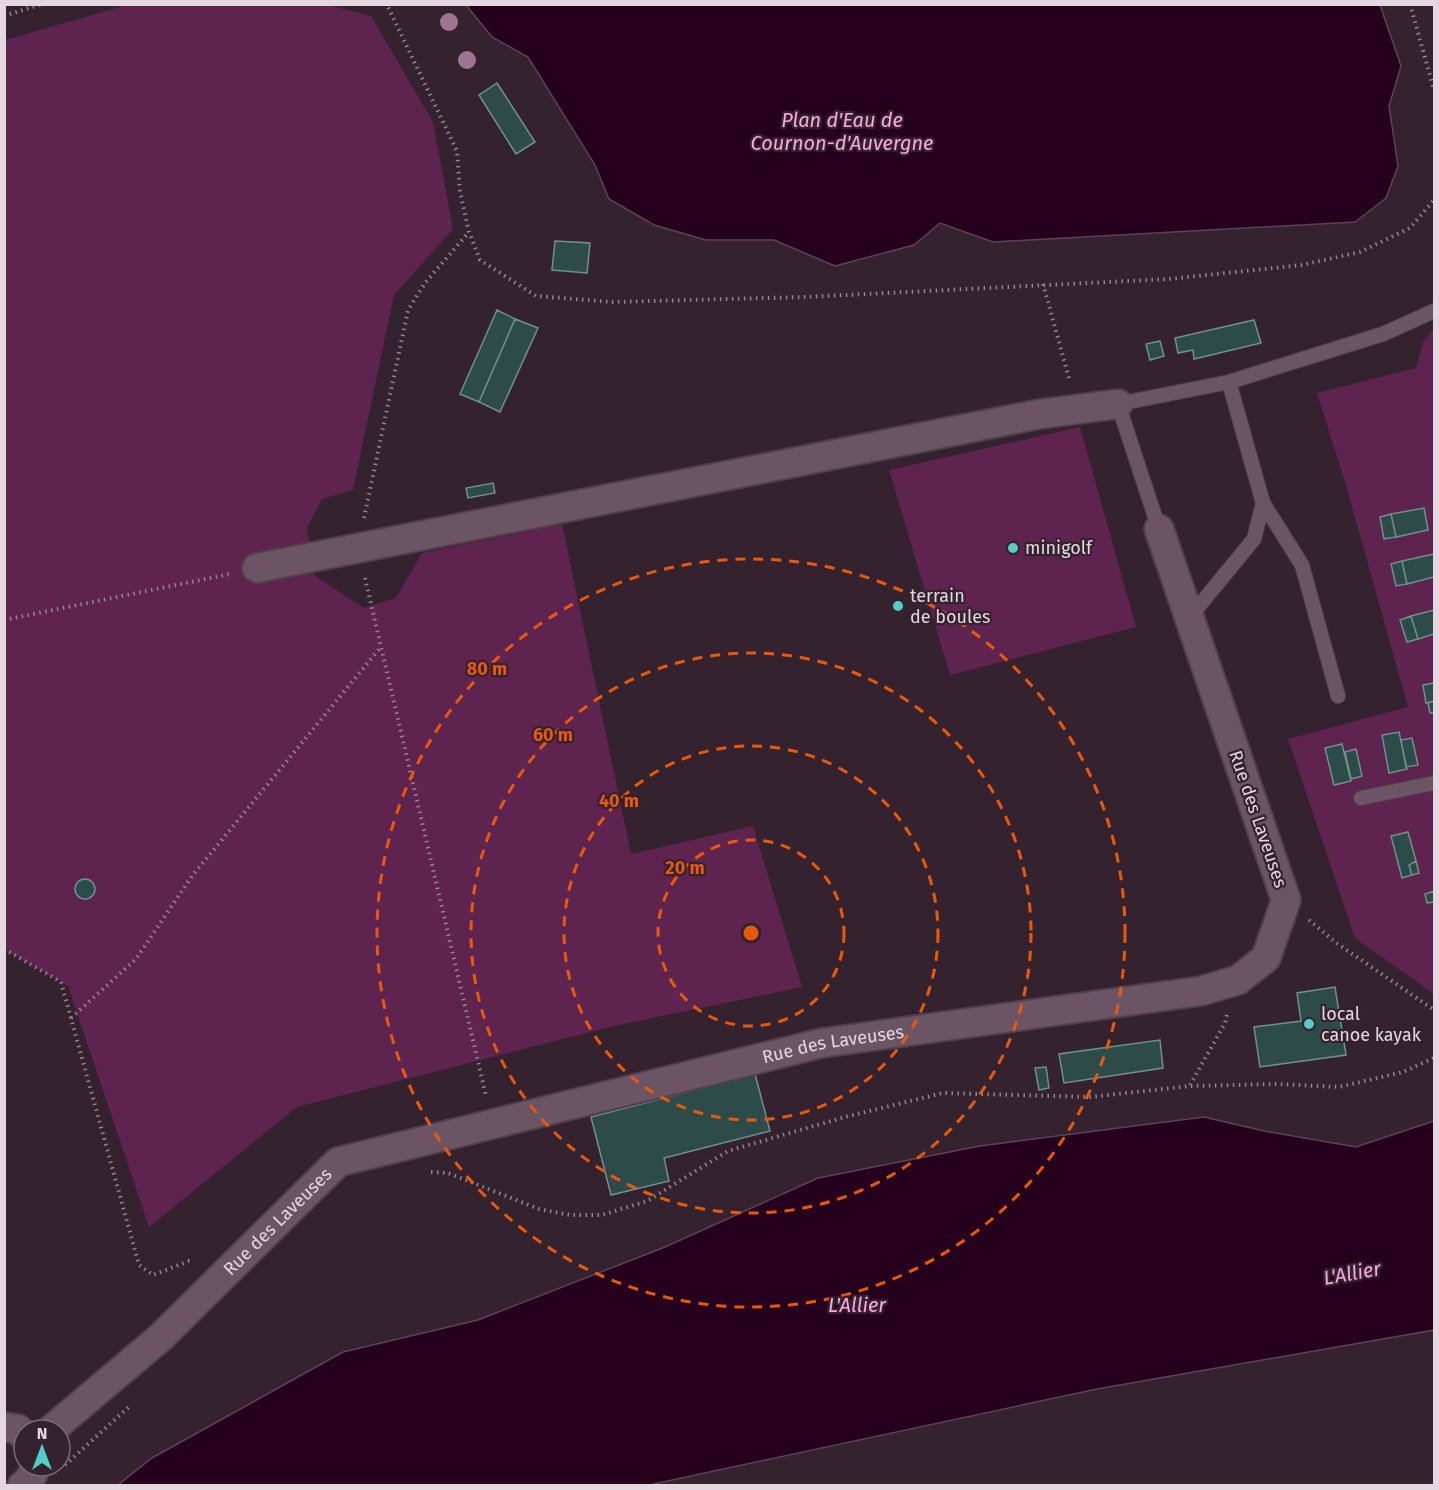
<svg xmlns="http://www.w3.org/2000/svg" width="1439" height="1490" viewBox="0 0 1439 1490" font-family="'Fira Sans',sans-serif">
  <style>
    .green { fill: #5f234f }
    .water { fill: #25011d; stroke: #5f4158; stroke-width: 1.5 }
    .building { fill: #2c4b49; stroke: #70918e; stroke-width: 1.5 }
    .lines { fill: none; stroke-linecap: round; stroke-linejoin: round }
    .lane-casing { stroke: #50404b; stroke-width: 16 }
    .street-casing { stroke: #50404b; stroke-width: 32 }
    .path { stroke: #958590; stroke-width: 4; stroke-dasharray: 1.5 4.5; stroke-linecap: butt }
    .lane { stroke: #6b5564; stroke-width: 14 }
    .street { stroke: #6b5564; stroke-width: 28 }
    .tree { fill: #9f7391 }
    .ring { fill: none; stroke: #e8590c; stroke-width: 3; stroke-dasharray: 10 8 }
    .poi-dot { fill: #54cdc6; stroke: #35222f; stroke-width: 2 }
    .labels { text-anchor: middle; stroke-width: 4.5; stroke-linejoin: round; paint-order: stroke }
    .poi-label { font-size: 18px; fill: #e5d7e0; stroke: #35222f; text-anchor: start }
    .street-label { font-size: 18px; fill: #e5d7e0; stroke: #35222f }
    .water-label { font-size: 20px; font-style: italic; fill: #fda7e2; stroke: #35222f }
    .centre { fill: #e8590c; stroke: #35222f; stroke-width: 3 }
    .ring-label { font-size: 18px; text-anchor: middle; font-weight: bold; fill: #e8590c; stroke: #35222f; stroke-width: 4.5; stroke-linejoin: round; paint-order: stroke }
  </style>
  <rect width="100%" height="100%" fill="#35222f"/>
  <path class="green" d="M127,5h201l43,11 62,106 20,107 -59,66 -41,195 -31,9 -15,29 7,47 50,33 32,-10 26,-45 140,-29 69,330 122,-28 49,161 -188,39 -317,81 -148,120 -81,-241 -63,-36v-910z
    M1434,329v665l-79,-56 -67,-199 120,-32 -63,-225 -28,-89 99,-25 7,-26z
    M1080,427l56,200 -186,48 -61,-205z"/>
  <path class="water" d="M466,5h914l21,61 -12,40 9,60 -12,32 -31,24 -362,20 -53,-19 -26,22 -79,21 -61,-26h-68l-52,-15 -45,-26 -14,-34 -67,-108 -36,-20z
    M1204,1117l60,14 92,16 78,-26v209l-337,59 -448,96h-531l34,-27 191,-106 135,-32 187,-73 153,-69 162,-32z"/>
  <path class="building" d="M497,83l38,59 -19,12 -37,-59z
    M555,241l35,2 -3,30 -35,-3z
    M497,310l18,9 -36,83 -19,-8z
    M515,319l23,9 -38,84 -21,-10z
    M1254,320l7,23 -67,16 -1,-9 -15,3 -3,-15z
    M1160,341l4,15 -14,4 -4,-16z
    M493,483l2,10 -27,5 -2,-10z
    M1424,508l4,22 -32,7 -5,-23z
    M1391,514l5,23 -12,2 -4,-22z
    M1434,554v23l-27,7 -5,-23z
    M1402,561l5,23 -11,2 -5,-22z
    M1434,610v24l-16,5 -7,-23z
    M1411,616l7,23 -11,3 -7,-22z
    M1434,683v18l-8,2 -3,-18z
    M1434,701v12h-4l-2,-10z
    M1399,732l8,37 -18,4 -7,-38z
    M1412,738l6,27 -12,2 -5,-27z
    M1342,744l9,37 -17,4 -9,-37z
    M1356,749l6,27 -11,3 -6,-27z
    M1408,832l8,29 -7,4 3,10 -10,3 -11,-42z
    M1416,861l3,12 -7,2 -3,-10z
    M75 889a10 10 0 1 1 20 0a10 10 0 1 1-20 0Z
    M1434,891v11l-7,1 -2,-9z
    M1335,987l11,68 -86,12 -6,-40 47,-6 -4,-28z
    M1160,1040l3,28 -99,15 -5,-29z
    M1046,1067l3,21 -10,2 -4,-22z
    M755,1074l15,57 -106,27 5,23 -58,14 -20,-78z"/>
  <g class="lines">
    <g class="lane-casing">
      <path id="lane" d="M1263,503l39,62 36,131
        M1159,529l-41,-125 111,-22 154,-48 51,-23
        M1189,618l65,-79 9,-36 -34,-121
        M1361,798l73,-15"/>
    </g>
    <g class="street-casing">
      <g id="street">
        <path d="M257,568l783,-154 78,-10"/>
        <path d="M4,1427l14,2 6,7"/>
        <path id="s1" d="M51,1430l110,-93 177,-175 484,-119 379,-52 37,-11 28,-22 20,-58 -127,-371"/>
        <path d="M22,1486c7,-5 12,-12 13,-20"/>
      </g>
    </g>
    <path class="path" d="M384,4l3,1 70,146 3,41 9,40 11,28 56,36 76,6 194,-5 363,-18 133,-14 58,-13 50,-24 24,-28
      M1410,4l24,86
      M4,16l38,-12
      M1043,284l27,98
      M364,518l44,-208 17,-27 44,-51
      M365,578l121,518
      M4,620l226,-46
      M1309,920l26,22 99,68
      M4,949l57,33 78,283 14,10 36,-14 4,1
      M71,1018l65,-59 56,-83 188,-228
      M1190,1085l35,-62 2,-8
      M431,1172l17,1 91,36 31,6h32l45,-14 81,-50 117,-34 98,-24 147,4 100,-11 88,-2 61,3 64,-15 31,-14
      M65,1465l66,-60"/>
    <use href="#lane" class="lane"/>
    <use href="#street" class="street"/>
  </g>
  <g class="tree">
    <circle cx="449" cy="22" r="9"/>
    <circle cx="467" cy="60" r="9"/>
  </g>
  <g class="ring">
    <circle cx="751" cy="933" r="93"/>
    <circle cx="751" cy="933" r="187"/>
    <circle cx="751" cy="933" r="280"/>
    <circle cx="751" cy="933" r="374"/>
  </g>
  <g class="poi-dot">
    <circle cx="1013" cy="548" r="6"/>
    <circle cx="898" cy="606" r="6"/>
    <circle cx="1309" cy="1024" r="6"/>
  </g>
  <g class="labels">
    <g class="poi-label">
      <text x="1025" y="554">minigolf</text>
      <text x="910" y="602">terrain<tspan x="910" dy="21">de boules</tspan></text>
      <text x="1321" y="1020">local<tspan x="1321" dy="21">canoe kayak</tspan></text>
    </g>
    <g class="street-label">
      <text transform="translate(1258 819) rotate(71)" y="6">Rue des Laveuses</text>
      <text dy="6" stroke="none"><textPath href="#s1" startOffset="902">Rue des Laveuses</textPath></text>
      <text dy="6" stroke="none"><textPath href="#s1" startOffset="308">Rue des Laveuses</textPath></text>
    </g>
    <g class="water-label">
      <text x="842" y="127">Plan d'Eau de<tspan x="842" dy="23">Cournon-d'Auvergne</tspan></text>
      <text transform="translate(1352 1273) rotate(-10)" y="7">L'Allier</text>
      <text x="857" y="1312">L'Allier</text>
    </g>
  </g>
  <circle cx="751" cy="933" r="9" class="centre"/>
  <g class="ring-label">
    <text x="487" y="675">80 m</text>
    <text x="553" y="741">60 m</text>
    <text x="619" y="807">40 m</text>
    <text x="685" y="874">20 m</text>
  </g>
  <rect width="1439" height="1490" fill="none" stroke="#e5d7e0" stroke-width="12"/>
  <g transform="translate(42 1448)"><circle r="28" fill="#35222f" stroke="#7b6a76" stroke-width="1.5"/>
  <path d="M0-4.5L10 22L0 15L-10 22Z" fill="#54cdc6"/>
  <text y="-9" font-size="16" font-weight="bold" text-anchor="middle" fill="#e5d7e0">N</text>
  </g>
</svg>
